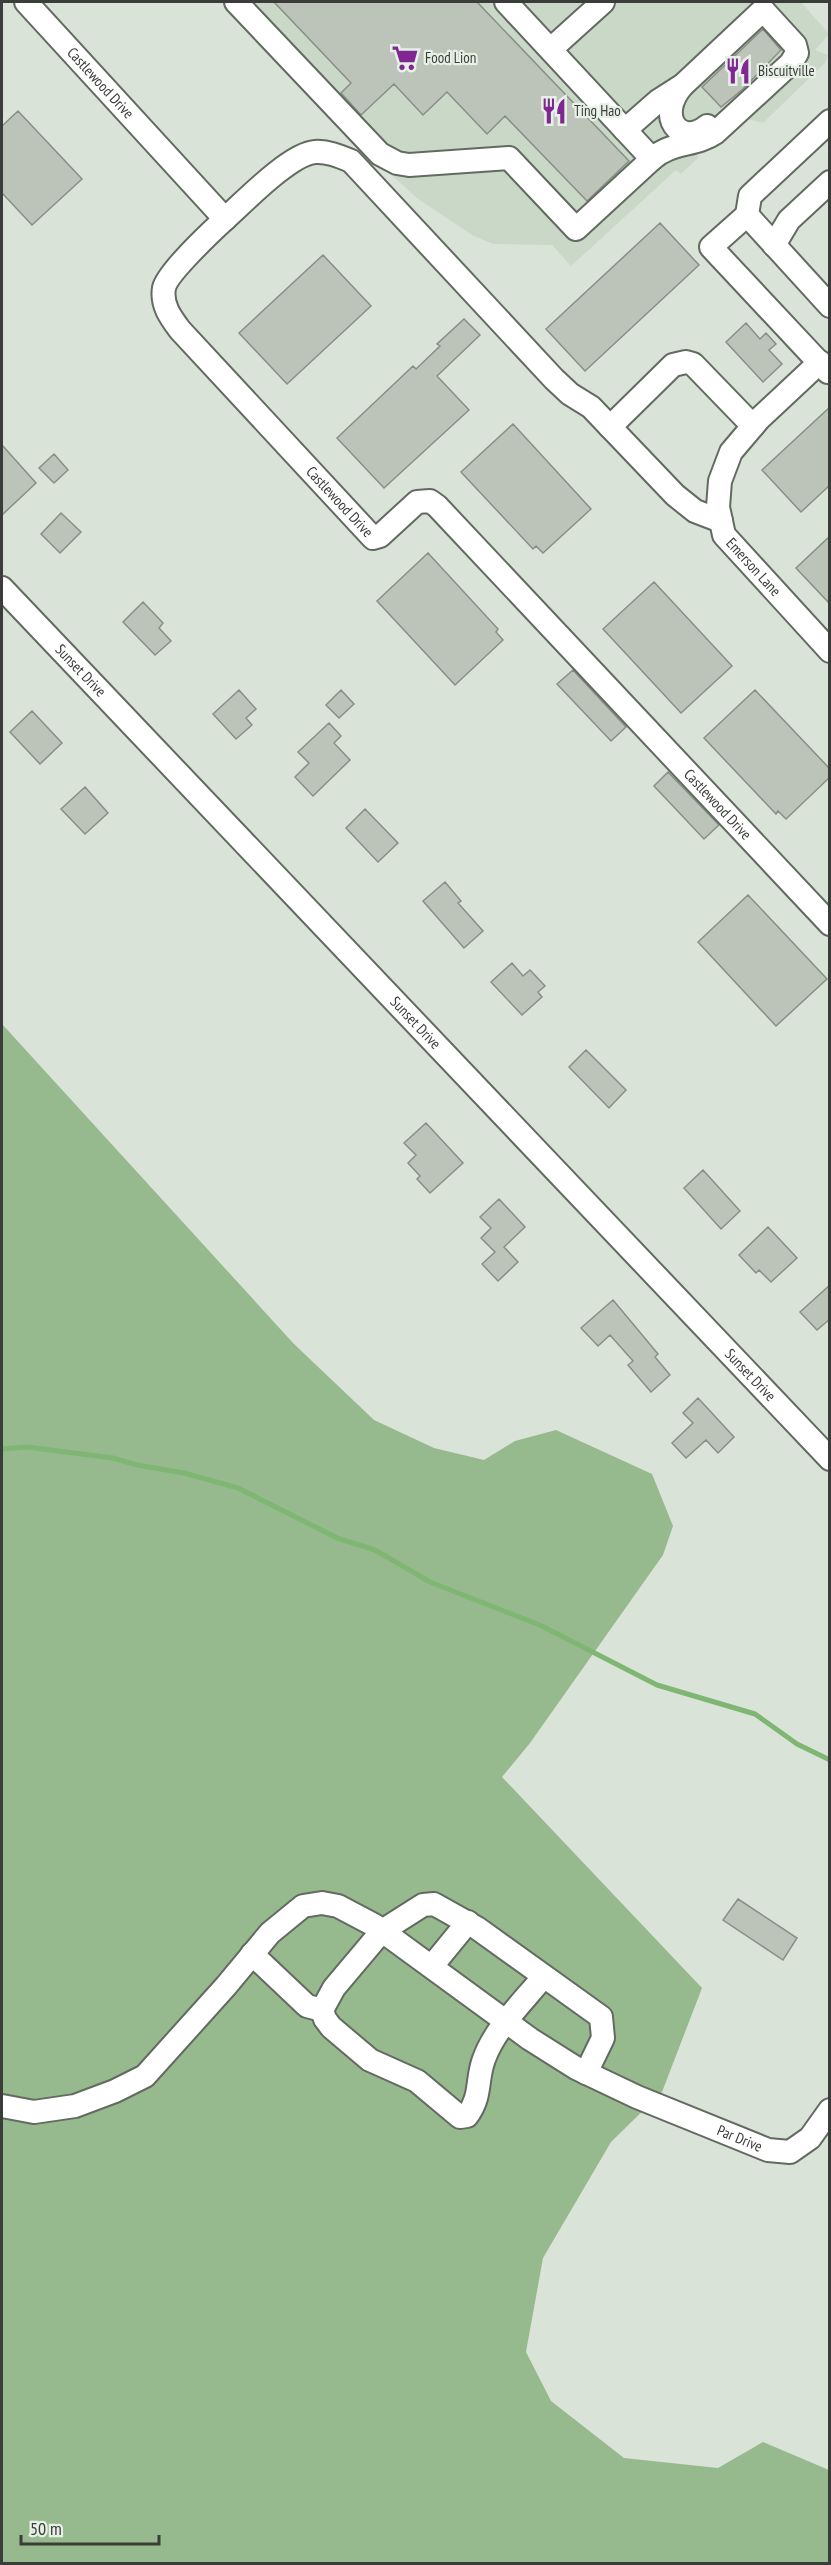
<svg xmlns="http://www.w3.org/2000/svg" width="831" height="2565" viewBox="0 0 831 2565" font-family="'PT Sans Narrow',sans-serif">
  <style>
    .built { fill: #cad8c7 }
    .green { fill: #96ba8d }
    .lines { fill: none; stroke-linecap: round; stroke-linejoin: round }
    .stream { stroke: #7fb673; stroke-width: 5 }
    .building { fill: #bcc4ba; stroke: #888f86; stroke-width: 1.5 }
    .minor-casing { stroke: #626a61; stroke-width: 26 }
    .minor { stroke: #fff; stroke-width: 22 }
    .labels { text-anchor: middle; stroke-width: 4.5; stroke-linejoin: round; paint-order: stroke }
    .poi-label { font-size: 15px; fill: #3a3d39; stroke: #e7f0e6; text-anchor: start }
    .street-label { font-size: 15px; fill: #3a3d39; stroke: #e7f0e6 }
  </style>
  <rect width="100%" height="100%" fill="#dae3d8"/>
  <path class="built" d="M229,2h572l28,32 -14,16 13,5 -3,8 -62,60 -19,-5 -51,32 6,7 -18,17 -5,-4 -105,96 -19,-21 -59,-1 -21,-9 -54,-36 -48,-44z"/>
  <path class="green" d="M2,1024l292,320 80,76 60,28 50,12 31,-19 41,-11 96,44 21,52 -10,29 -133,188 -28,34 200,211 -40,104 -51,50 -68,116 -17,94 25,49 73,57 94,10 45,-26 66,28v93h-827z"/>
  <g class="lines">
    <path class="stream" d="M2,1449l25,-2 86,11 24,7 47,8 54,15 99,50 38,12 55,32 112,44 115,59 98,29 42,30 33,16"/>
  </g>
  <path class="building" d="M274,2h203l152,159 -42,40 -82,-85 -18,18 -40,-42 -24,23 -29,-31 -33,31 -20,-22 10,-10z
    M763,29l18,21 -38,39 -22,18 -19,-20z
    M18,111l64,68 -50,46 -30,-32v-67z
    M660,223l39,42 -114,106 -39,-42z
    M323,255l48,51 -84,78 -48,-51z
    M464,319l16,16 -43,41 32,34 -85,78 -47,-50 76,-72 3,3 24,-23 -3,-2z
    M746,323l14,16 6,-6 10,11 -7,6 13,14 -19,18 -37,-40z
    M830,407v78l-29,27 -39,-42z
    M513,424l78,85 -48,44 -7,-7 -3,3 -72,-77z
    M2,445l34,38 -34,32z
    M54,454l14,16 -14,13 -15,-15z
    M61,513l20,19 -21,21 -19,-19z
    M830,536v68l-34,-36z
    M428,553l70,76 -2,3 7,8 -48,45 -78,-84z
    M654,582l78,84 -51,47 -78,-84z
    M143,602l20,21 -4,5 12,13 -16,14 -32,-33z
    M573,670l53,57 -15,14 -54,-57z
    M239,690l17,19 -10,9 6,7 -16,14 -23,-25z
    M341,690l13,14 -15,14 -13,-13z
    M755,690l75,79v8l-44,42 -8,-8 -2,3 -72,-76z
    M32,711l30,32 -22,21 -30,-32z
    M329,723l12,13 -7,7 16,17 -37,36 -18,-19 14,-14 -11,-11z
    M668,772l51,53 -15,14 -50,-53z
    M85,787l23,26 -23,21 -24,-25z
    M365,809l33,34 -20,19 -32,-34z
    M445,882l16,19 -3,2 25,28 -19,17 -41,-47z
    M748,895l79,84 -51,47 -78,-84z
    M512,963l11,13 7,-6 15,16 -7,6 4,5 -20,18 -31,-33z
    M586,1050l40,40 -17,18 -40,-41z
    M426,1123l37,40 -33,30 -13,-14 3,-3 -12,-13 8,-8 -12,-12z
    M703,1170l37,41 -19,18 -37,-41z
    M499,1199l26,28 -21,20 14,15 -20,19 -16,-17 13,-12 -14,-14 10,-10 -11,-11z
    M768,1227l29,31 -26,24 -12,-12 -3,3 -17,-18z
    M830,1285v34l-13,11 -17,-18z
    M613,1300l45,54 -3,3 15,18 -19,17 -23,-27 5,-4 -23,-26 -12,11 -17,-18z
    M698,1398l36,39 -16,16 -12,-13 -20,18 -14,-15 21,-20 -10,-10z
    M738,1899l59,39 -14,22 -60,-40z"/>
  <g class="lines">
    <g class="minor-casing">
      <g id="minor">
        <path id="s1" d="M26,2l199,217c-13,12 -58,54 -61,69 -3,17 7,30 16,42l193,208 7,-2 37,-34 13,-1 7,5 393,418"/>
        <path d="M236,2l144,152 17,9 12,2 100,-7 67,71 76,-70 -146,-157"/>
        <path d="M551,49l52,-47"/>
        <path d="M682,86c-26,30 -2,62 25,40"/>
        <path d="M625,130l33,-29 25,-16 80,-75 32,35 2,8 -6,10 -76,70c-19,13 -45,9 -63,26"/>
        <path d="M747,215l3,-19 80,-75"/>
        <path d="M225,219c19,-17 65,-65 90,-67 12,-1 24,4 36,9l203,218 16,15 21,13 84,88 20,16 26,10"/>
        <path d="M774,245l15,-25 41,-38"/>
        <path id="s2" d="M820,362l-61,57 -28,33 -11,29 -2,26 6,28 106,116"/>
        <path d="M828,372l-117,-125 36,-32 83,91"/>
        <path d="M610,427l63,-62 13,-3 7,2 60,62"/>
        <path id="s3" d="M2,588l828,871"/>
        <path d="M252,1954l55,52 15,4"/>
        <path d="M432,1966l36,-44"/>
        <path d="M544,1976c-20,25 -49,52 -60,83 -8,21 -2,37 -17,57l-7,1 -43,-36 -47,-21 -39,-33 -6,-8 -3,-9 12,-22 48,-57 41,-26 11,-1 43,24 124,89 2,21 -17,35"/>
        <path id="s4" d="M2,2106l32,6 41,-6 40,-15 30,-15 81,-90 44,-53 33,-27 19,-3 16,3 36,19 156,114 46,29 61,29 131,53 22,2 20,-14 20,-28"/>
      </g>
    </g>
    <use href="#minor" class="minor"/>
  </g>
  <defs>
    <g id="supermarket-bare" transform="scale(2.07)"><path d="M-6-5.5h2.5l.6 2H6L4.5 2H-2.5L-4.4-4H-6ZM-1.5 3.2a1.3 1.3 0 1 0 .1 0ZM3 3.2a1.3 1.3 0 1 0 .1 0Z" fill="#802794" stroke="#e7f0e6" stroke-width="2.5" paint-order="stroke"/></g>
    <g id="restaurant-bare" transform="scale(2.07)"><path d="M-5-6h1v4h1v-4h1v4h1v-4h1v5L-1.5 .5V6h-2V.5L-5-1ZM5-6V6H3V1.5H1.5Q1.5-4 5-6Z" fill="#802794" stroke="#e7f0e6" stroke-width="2.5" paint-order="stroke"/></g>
  </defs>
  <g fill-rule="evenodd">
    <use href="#supermarket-bare" x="405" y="58"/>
    <use href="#restaurant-bare" x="738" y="71"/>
    <use href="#restaurant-bare" x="554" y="111"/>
  </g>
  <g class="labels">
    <g class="poi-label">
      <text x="425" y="63">Food Lion</text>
      <text x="758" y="76">Biscuitville</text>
      <text x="574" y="116">Ting Hao</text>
    </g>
    <g class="street-label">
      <text dy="5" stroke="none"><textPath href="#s1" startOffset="110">Castlewood Drive</textPath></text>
      <text dy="5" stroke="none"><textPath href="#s1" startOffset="668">Castlewood Drive</textPath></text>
      <text dy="5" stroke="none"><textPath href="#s2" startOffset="256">Emerson Lane</textPath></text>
      <text dy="5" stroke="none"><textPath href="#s3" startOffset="114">Sunset Drive</textPath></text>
      <text dy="5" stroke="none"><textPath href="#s1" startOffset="1206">Castlewood Drive</textPath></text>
      <text dy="5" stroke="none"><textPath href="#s3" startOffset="600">Sunset Drive</textPath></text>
      <text dy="5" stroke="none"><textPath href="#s3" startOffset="1086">Sunset Drive</textPath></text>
      <text dy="5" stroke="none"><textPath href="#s4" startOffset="885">Par Drive</textPath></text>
    </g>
  </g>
  <rect width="831" height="2565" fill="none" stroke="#3a3d39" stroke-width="6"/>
  <path d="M21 2535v9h138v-9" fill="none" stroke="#3a3d39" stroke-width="3"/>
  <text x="30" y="2535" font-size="18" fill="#3a3d39" stroke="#e7f0e6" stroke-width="4.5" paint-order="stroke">50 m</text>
</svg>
